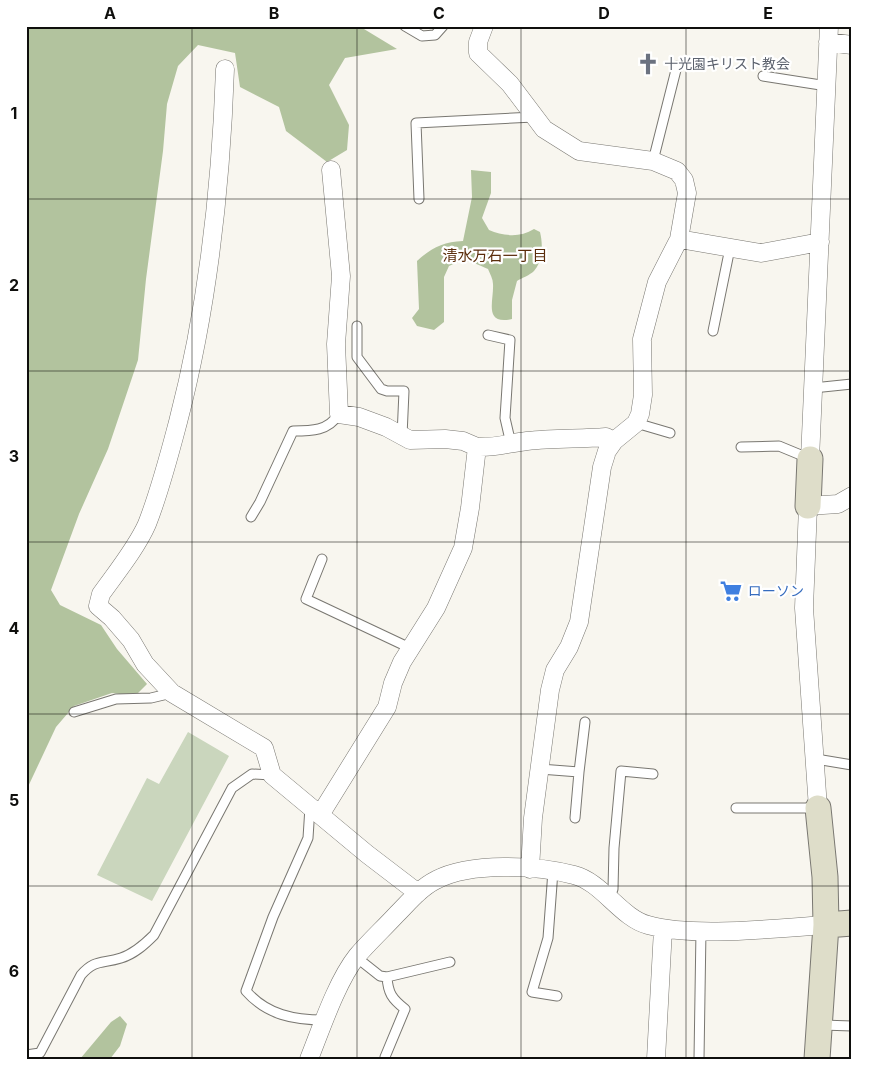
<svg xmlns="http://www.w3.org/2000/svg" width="878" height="1085" viewBox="0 0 878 1085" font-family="Inter,'Noto Sans JP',sans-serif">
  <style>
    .green { fill: #cad6bd }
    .forest { fill: #b2c39e }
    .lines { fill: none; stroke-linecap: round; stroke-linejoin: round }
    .lane-casing { stroke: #797771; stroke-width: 11 }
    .street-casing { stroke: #797771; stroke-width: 19 }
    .secondary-casing { stroke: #797771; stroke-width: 27 }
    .lane { stroke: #fff; stroke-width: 9 }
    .street { stroke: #fff; stroke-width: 18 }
    .secondary { stroke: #deddc9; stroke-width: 25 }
    .grid { fill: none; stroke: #0f0f0d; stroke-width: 1; stroke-opacity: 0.55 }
    .labels { text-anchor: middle; stroke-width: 4.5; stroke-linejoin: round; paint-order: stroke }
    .worship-label { font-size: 14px; fill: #5b616d; stroke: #fff; text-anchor: start }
    .shop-label { font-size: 14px; fill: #366cbe; stroke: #fff; text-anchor: start }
    .neighbourhood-label { font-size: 15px; fill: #5b2d0c; stroke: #fff }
    .neatline { fill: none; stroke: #0f0f0d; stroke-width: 2 }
    .grid-label { font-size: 16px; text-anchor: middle; font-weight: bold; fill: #0f0f0d }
  </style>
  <rect width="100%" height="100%" fill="#f8f6ef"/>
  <path class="green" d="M188,732l41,24 -77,145 -55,-26 50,-97 12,6z"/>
  <path class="forest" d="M26,26h333l38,23 -52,9 -16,27 20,40 -2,25 -20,12 -41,-31 -7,-24 -39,-20 -5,-34 -37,-8 -20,21 -11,38 -4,47 -17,128 -8,81 -30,89 -29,65 -28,76 9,15 41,20 16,24 30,35 -12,12 -23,-3 -38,13 -18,21 -30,64z
    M471,170l20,2v21l-9,25 7,12c14,6 31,8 45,-1l6,3c3,12 3,29 -6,39 -4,4 -12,7 -17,10l-5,19v19c-29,6 -18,-18 -19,-35 0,-5 -3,-10 -5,-15 -16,-7 -23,-11 -39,-3l-5,11v45l-10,8 -17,-4 -5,-8 7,-9 -2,-48c14,-13 26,-19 46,-20l9,-44z
    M120,1016l7,8 -7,22 -10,13h-30l31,-37z"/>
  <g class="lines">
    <g class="lane-casing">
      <path id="lane" d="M405,26l17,10 13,-1 8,-9
        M763,76l64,10
        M653,161l24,-95
        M419,199l-3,-76 118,-6
        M357,326v31l24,32 6,2h17l-2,45
        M713,331l17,-83
        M488,335l22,5 -5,78 6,26
        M813,388l39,-4
        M636,423l34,10
        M741,447l38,-1 29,12
        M251,517l9,-15 33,-71c19,0 35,0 46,-17
        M322,559l-16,40 104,49
        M74,712l42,-13 35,-1 21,-5
        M816,759l36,6
        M540,769l39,3 -4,46
        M579,772l6,-50
        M310,807l-2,31 -35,79 -27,74c21,24 48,29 78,29
        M736,808h82
        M553,871l-5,67 -16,54 25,4
        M610,897l3,-8 1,-41 7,-77 32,3
        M356,957l24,19 7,1 63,-15
        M822,1025l30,1
        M26,1055l14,-2 41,-78c14,-16 21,-11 40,-17 13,-4 23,-13 33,-23l78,-147 20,-14 20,1
        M385,1057l20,-48c-13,-10 -17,-16 -18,-32
        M699,1059l2,-129"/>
    </g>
    <g class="street-casing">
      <path id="street" d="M484,26l-6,16v11l32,31 34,45 35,22 74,10 24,10 7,9 3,13 -8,46 -22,43 -15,57 1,56 -3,19 -4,9 -22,18 -7,10 -5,16 -23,155 -10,25 -14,23 -5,20 -17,128 -3,51
        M828,42l24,3
        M225,69c-4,119 -17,238 -47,353 -9,34 -18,69 -31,102 -10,23 -31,49 -46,70l-3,12 14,12 19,22 14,24 27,29 92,55 8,27 95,79 51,39
        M331,170l10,106 -5,68 3,70 20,3 27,10 24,13 35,-1 18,2 14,6
        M679,239l82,14 59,-11
        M810,459l19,-433
        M818,808l-14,-200 4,-102 30,-2 14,-8
        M320,815l67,-108 6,-24 9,-21 34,-54 27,-60 7,-40 7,-61c17,1 33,-4 50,-6 26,-3 53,-2 79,-4l8,4
        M309,1059c12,-30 28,-78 48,-103 12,-14 26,-27 39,-41 12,-12 24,-27 40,-35 34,-18 101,-15 138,-5 28,7 47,43 74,50 46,13 128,3 178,0
        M656,1059l7,-130"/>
    </g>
    <g class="secondary-casing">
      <path id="secondary" d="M808,506l2,-47
        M826,925l26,-2
        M817,1059l9,-134 -1,-48 -7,-69"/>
    </g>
    <use href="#lane" class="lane"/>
    <use href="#street" class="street"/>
    <use href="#secondary" class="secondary"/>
  </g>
  <path class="grid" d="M192,26v1033M357,26v1033M521,26v1033M686,26v1033M26,199h826M26,371h826M26,542h826M26,714h826M26,886h826"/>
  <defs>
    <g id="church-bare" transform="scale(1.725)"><path d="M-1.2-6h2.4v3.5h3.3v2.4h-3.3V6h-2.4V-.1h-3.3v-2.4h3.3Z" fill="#6b7280" stroke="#fff" stroke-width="2.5" paint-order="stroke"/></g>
    <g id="supermarket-bare" transform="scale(1.725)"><path d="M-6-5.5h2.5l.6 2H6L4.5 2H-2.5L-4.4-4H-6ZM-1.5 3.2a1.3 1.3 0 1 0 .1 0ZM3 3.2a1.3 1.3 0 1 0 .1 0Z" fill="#3f7fe0" stroke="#fff" stroke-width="2.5" paint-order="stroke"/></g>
  </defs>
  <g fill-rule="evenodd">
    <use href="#church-bare" x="648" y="64"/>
    <use href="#supermarket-bare" x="731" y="591"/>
  </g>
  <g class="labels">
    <g class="worship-label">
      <text x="664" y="69">十光園キリスト教会</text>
    </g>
    <g class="shop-label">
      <text x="748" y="596">ローソン</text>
    </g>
    <g class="neighbourhood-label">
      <text x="495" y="261">清水万石一丁目</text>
    </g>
  </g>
  <rect width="878" height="1085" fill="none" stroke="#ffffff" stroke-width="55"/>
  <rect x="28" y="28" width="822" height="1030" class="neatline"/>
  <g class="grid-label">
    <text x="110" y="19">A</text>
    <text x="274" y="19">B</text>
    <text x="439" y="19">C</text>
    <text x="604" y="19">D</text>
    <text x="768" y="19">E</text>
    <text x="14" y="119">1</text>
    <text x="14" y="291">2</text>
    <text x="14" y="462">3</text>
    <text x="14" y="634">4</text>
    <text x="14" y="806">5</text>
    <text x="14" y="977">6</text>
  </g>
</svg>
